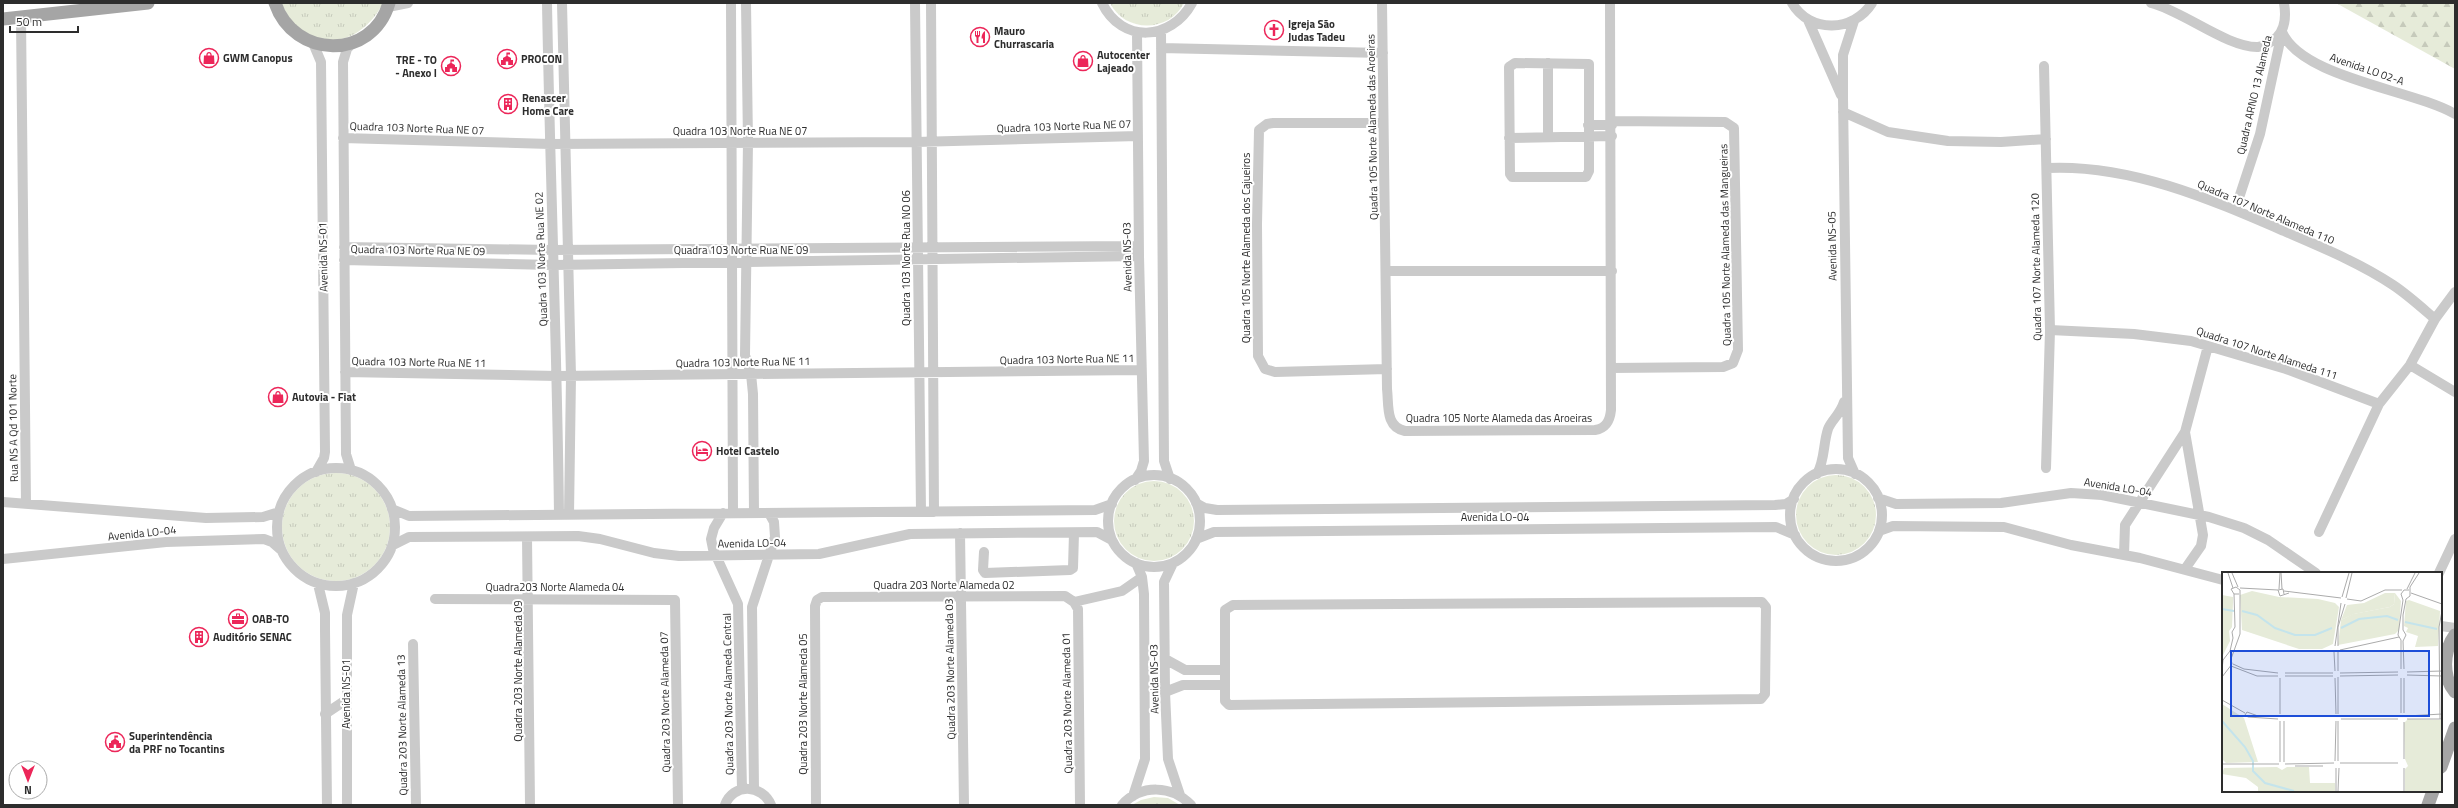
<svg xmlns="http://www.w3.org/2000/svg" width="2458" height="808" viewBox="0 0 2458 808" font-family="'Titillium Web',sans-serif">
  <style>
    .grass { fill: url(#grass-tufts) }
    .forest { fill: url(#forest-firs) }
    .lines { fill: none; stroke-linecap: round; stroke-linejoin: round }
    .minor { stroke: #cacaca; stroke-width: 10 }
    .major { stroke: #a5a5a5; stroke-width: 13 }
    .labels { text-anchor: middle; stroke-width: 4; stroke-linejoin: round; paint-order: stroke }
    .poi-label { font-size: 11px; font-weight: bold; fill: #2d2d2d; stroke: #fff; text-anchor: start }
    .street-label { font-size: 11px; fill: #2d2d2d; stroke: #fff }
    .inset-river { fill: none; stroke: #c4e4ec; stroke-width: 2 }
    .inset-road { fill: none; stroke: #ababab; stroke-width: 1 }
    .view { fill: #1d4ed8; fill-opacity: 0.15; stroke: #1d4ed8; stroke-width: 2 }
    .inset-edge { fill: none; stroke: #2d2d2d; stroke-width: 2 }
  </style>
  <defs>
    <pattern id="grass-tufts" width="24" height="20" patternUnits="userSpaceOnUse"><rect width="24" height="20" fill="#e6ebd9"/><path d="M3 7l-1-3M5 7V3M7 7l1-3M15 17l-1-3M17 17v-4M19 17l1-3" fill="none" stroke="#c6cabb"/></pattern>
    <pattern id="forest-firs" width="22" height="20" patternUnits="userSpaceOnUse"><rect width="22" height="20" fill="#e6ebd9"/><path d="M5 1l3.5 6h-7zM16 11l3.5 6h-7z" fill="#c6cabb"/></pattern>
  </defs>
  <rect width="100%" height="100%" fill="#fff"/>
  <path class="grass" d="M281,3h102c-14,28 -45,49 -76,30 -4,-3 -10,-5 -13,-9 -5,-5 -9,-14 -13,-21z
    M1110,3h74c-15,30 -59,30 -74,0z
    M282 527a54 54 0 1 1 108 0a54 54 0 1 1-108 0Z
    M1796 515a40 40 0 1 1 80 0a40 40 0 1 1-80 0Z
    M1114 521a40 40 0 1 1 80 0a40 40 0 1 1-80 0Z
    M1154,797l14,1 12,7h-48l9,-5z"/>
  <path class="forest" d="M2336,3h119v66z"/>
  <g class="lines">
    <path class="minor" d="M547,3c3,171 10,341 12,512
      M562,3l9,373 -2,139
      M731,3l2,510
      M746,3l2,139 -3,213 6,19 2,20 1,119
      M915,3l6,509
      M931,3l3,509
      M1102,3c20,41 69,38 90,0
      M1382,3l5,386c2,16 -2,38 18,42l190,-1c12,-2 15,-10 16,-20l-1,-407
      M1792,3c18,31 62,29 80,0
      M2151,3c32,8 77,45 107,44 8,-1 13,-5 19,-10 9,-9 9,-22 7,-34
      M388,7l20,-4
      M21,17l5,487
      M1808,20l33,75
      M1854,21l-11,34v43l5,360 7,16
      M1161,31l3,430 6,18
      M2282,32c20,46 129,57 173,82
      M313,43l8,19 4,390 -1,6 -8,14
      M1161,48l222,5
      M1515,63l74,1v107l-3,6h-74l-2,-3 -1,-107z
      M1548,63v73
      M2044,66l6,264 -4,138
      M1843,112l45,20 60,9 53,1 45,-3
      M1383,123h-110l-6,1 -8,6 -2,94 1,132 7,13 10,3 112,-3
      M1588,125h24
      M343,138l207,6 366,-2 222,-6
      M1509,138l103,-2
      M2047,168c83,-4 163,31 237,63 37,16 76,32 109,54 15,10 28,22 42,34
      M2235,210l25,-76 22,-102
      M344,247l208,3 586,-4
      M344,260l210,5 585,-9
      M1386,271h226
      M2050,330l84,4 57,7 95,28 93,35
      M2410,365l45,27
      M1611,368l112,-1 10,-4 5,-13 -4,-222 -9,-6 -113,-1
      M345,372l212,4 584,-6
      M2185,432l18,103 -2,11 -16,23
      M277 527a59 59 0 1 1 118 0a59 59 0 1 1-118 0Z
      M1790 515a46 46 0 1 1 92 0a46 46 0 1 1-92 0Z
      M351,470l-5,-16 -3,-392 4,-13 6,-7
      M1817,474c8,-14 6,-30 11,-45 4,-10 12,-14 16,-27
      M1108 521a46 46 0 1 1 92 0a46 46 0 1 1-92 0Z
      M1135,480l6,-9 3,-10 -5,-205 -2,-224
      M1878,498l18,6 105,-1 70,-10 31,2 107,22 35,11 24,12 48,33
      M3,502l203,16 57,-1 16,-5
      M1196,503l9,5 12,2 558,-5 11,-1 8,-5
      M392,509l17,7 686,-6 17,-6
      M723,513l-9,15 -3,11 2,10 25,55 4,185
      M1879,531l14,-5 111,1 67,18 69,13 83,22
      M2319,532l60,-128 31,-39 25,-46 20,-27
      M960,533l4,272
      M527,537l3,268
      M1196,539l18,-7 562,-5 19,8
      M393,545l16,-8 169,-1 22,3 54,14 25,3 140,-2 91,-20 187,-2 15,8
      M984,552l-1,18 2,3 85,-3 3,-2 1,-35
      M2124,555l1,-30 60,-93 23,-86
      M3,559l163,-17 98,-3 8,3 8,7
      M1173,563l-9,19 1,110 3,67 12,36
      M2439,573l16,-34
      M318,584l7,29v17l2,175
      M435,599l240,1 3,205
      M1074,602l48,-11 20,-14
      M1762,602l4,5 -1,87 -4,5 -532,6 -4,-4v-91l8,-5z
      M2441,626l14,2
      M413,644l3,161
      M1165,659l20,11h40
      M1165,692l18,-7h42
      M325,714l21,-14
      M754,789l-2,-182 23,-70 -1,-15 -5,-9
      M1133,796l12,-37 -1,-165 -2,-17 -6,-14
      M347,805v-190l7,-32
      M725,805c8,-22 37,-21 46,0
      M816,805l-1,-199 2,-6 5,-3 243,-1 9,6 4,7 2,196
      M1122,805c19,-21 50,-20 69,0"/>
    <path class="major" d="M275,3c19,56 97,58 114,0
      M3,19l145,-16
      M2455,635c-12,16 -13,42 0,57
      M2441,767l14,-39
      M2428,805l5,-14"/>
  </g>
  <defs>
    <g id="church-ring" transform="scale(1)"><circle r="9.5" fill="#fff" stroke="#ec2659" stroke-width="1.5"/><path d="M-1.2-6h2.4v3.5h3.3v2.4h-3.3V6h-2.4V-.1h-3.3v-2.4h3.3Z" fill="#ec2659"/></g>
    <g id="restaurant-ring" transform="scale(1)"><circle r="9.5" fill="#fff" stroke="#ec2659" stroke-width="1.5"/><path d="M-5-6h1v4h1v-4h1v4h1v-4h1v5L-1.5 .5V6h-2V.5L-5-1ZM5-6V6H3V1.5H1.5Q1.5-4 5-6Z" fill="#ec2659"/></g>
    <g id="shop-ring" transform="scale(1)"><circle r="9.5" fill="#fff" stroke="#ec2659" stroke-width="1.5"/><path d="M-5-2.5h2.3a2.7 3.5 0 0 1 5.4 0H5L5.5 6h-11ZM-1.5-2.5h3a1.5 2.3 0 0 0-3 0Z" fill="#ec2659"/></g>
    <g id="civic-ring" transform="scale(1)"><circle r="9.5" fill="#fff" stroke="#ec2659" stroke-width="1.5"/><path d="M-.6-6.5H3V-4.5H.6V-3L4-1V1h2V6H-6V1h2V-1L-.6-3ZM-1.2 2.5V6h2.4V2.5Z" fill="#ec2659"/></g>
    <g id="building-ring" transform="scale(1)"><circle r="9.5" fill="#fff" stroke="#ec2659" stroke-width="1.5"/><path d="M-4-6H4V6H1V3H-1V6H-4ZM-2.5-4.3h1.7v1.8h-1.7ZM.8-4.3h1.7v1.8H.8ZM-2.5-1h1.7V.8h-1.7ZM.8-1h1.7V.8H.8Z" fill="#ec2659"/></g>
    <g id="hotel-ring" transform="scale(1)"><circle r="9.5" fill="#fff" stroke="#ec2659" stroke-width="1.5"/><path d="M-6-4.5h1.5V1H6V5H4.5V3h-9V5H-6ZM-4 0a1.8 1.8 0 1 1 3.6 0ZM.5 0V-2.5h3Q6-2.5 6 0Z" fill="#ec2659"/></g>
    <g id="office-ring" transform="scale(1)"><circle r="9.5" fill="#fff" stroke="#ec2659" stroke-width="1.5"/><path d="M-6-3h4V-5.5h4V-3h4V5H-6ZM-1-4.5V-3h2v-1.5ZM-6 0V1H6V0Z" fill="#ec2659"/></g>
  </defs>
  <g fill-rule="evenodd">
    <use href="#church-ring" x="1274" y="30"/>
    <use href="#restaurant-ring" x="980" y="37"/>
    <use href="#shop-ring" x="209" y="58"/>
    <use href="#civic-ring" x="507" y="59"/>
    <use href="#shop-ring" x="1083" y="61"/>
    <use href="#civic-ring" x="451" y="66"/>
    <use href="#building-ring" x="508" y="104"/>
    <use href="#shop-ring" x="278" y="397"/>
    <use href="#hotel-ring" x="702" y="451"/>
    <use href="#office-ring" x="238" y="619"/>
    <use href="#building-ring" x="199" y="637"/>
    <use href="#civic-ring" x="115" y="742"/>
  </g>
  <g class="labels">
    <g class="poi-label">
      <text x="1288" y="28">Igreja São<tspan x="1288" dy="13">Judas Tadeu</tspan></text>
      <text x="994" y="35">Mauro<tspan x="994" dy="13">Churrascaria</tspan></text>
      <text x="1097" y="59">Autocenter<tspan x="1097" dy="13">Lajeado</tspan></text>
      <text x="223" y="62">GWM Canopus</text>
      <text x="521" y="63">PROCON</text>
      <text x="437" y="64" text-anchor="end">TRE - TO<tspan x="437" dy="13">- Anexo I</tspan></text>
      <text x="522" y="102">Renascer<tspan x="522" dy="13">Home Care</tspan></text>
      <text x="292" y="401">Autovia - Fiat</text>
      <text x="716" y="455">Hotel Castelo</text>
      <text x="252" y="623">OAB-TO</text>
      <text x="213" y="641">Auditório SENAC</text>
      <text x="129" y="740">Superintendência<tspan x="129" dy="13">da PRF no Tocantins</tspan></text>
    </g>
    <g class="street-label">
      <text transform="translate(2367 69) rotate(19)" y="4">Avenida LO 02-A</text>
      <text transform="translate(2254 95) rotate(-77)" y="4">Quadra ARNO 13 Alameda</text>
      <text transform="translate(1064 126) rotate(-2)" y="4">Quadra 103 Norte Rua NE 07</text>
      <text transform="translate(1372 127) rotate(-91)" y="4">Quadra 105 Norte Alameda das Aroeiras</text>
      <text transform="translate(417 128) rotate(2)" y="4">Quadra 103 Norte Rua NE 07</text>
      <text x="740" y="135">Quadra 103 Norte Rua NE 07</text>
      <text transform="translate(2266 212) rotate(23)" y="4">Quadra 107 Norte Alameda 110</text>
      <text transform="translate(1725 245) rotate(-91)" y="4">Quadra 105 Norte Alameda das Mangueiras</text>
      <text transform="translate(1832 246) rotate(-91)" y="4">Avenida NS-05</text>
      <text transform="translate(1246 248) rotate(-90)" y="4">Quadra 105 Norte Alameda dos Cajueiros</text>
      <text transform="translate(418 250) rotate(1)" y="4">Quadra 103 Norte Rua NE 09</text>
      <text x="741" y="254">Quadra 103 Norte Rua NE 09</text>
      <text transform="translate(323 257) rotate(-91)" y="4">Avenida NS-01</text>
      <text transform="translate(1127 257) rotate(-91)" y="4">Avenida NS-03</text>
      <text transform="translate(906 258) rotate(-90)" y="4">Quadra 103 Norte Rua NO 06</text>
      <text transform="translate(541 259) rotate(-92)" y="4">Quadra 103 Norte Rua NE 02</text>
      <text transform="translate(2036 267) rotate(-91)" y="4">Quadra 107 Norte Alameda 120</text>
      <text transform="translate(2267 353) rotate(18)" y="4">Quadra 107 Norte Alameda 111</text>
      <text transform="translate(1067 359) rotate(-1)" y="4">Quadra 103 Norte Rua NE 11</text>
      <text transform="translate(419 362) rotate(1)" y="4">Quadra 103 Norte Rua NE 11</text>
      <text transform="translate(743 362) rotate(-1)" y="4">Quadra 103 Norte Rua NE 11</text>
      <text x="1499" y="422">Quadra 105 Norte Alameda das Aroeiras</text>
      <text transform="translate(13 428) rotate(-91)" y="4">Rua NS A Qd 101 Norte</text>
      <text transform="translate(2118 487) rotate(9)" y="4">Avenida LO-04</text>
      <text x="1495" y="521">Avenida LO-04</text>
      <text transform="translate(142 533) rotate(-6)" y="4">Avenida LO-04</text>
      <text transform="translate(752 543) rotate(-1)" y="4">Avenida LO-04</text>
      <text x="944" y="589">Quadra 203 Norte Alameda 02</text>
      <text x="555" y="591">Quadra203 Norte Alameda 04</text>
      <text transform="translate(950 669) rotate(-91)" y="4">Quadra 203 Norte Alameda 03</text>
      <text transform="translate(518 671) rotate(-90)" y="4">Quadra 203 Norte Alameda 09</text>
      <text transform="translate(1154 679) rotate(-91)" y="4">Avenida NS-03</text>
      <text transform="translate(346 694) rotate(-90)" y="4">Avenida NS-01</text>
      <text transform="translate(728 694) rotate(-91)" y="4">Quadra 203 Norte Alameda Central</text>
      <text transform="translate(665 702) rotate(-91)" y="4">Quadra 203 Norte Alameda 07</text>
      <text transform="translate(1067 703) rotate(-91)" y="4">Quadra 203 Norte Alameda 01</text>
      <text transform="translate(803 704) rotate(-90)" y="4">Quadra 203 Norte Alameda 05</text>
      <text transform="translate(402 725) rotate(-91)" y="4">Quadra 203 Norte Alameda 13</text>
    </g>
  </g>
  <g transform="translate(2222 572)">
    <rect width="220" height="220" fill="#fff"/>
    <path d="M30,19l27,6 39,2 17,4 4,4 -6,37 -11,5h-23l-57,-19 -2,-35zM173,21l6,8 -2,29 -4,4 -57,11 3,-25 12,-6 37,-7 4,-3zM0,23l11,2v5l-1,25 -3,4 1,10 -8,16zM187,28l31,11 -2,35 -23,1 3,-11 -12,-4 2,-4 -4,-2 2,-25zM0,132l22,14 14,44 -32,1 -4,-4zM55,195l5,3 5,-3h22l1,16h25v8h-77v-4l-12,-9 -24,-4 2,-6z" fill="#e6ebd9"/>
    <path d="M163,21h10l-1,11 -4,3 -36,7 -13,6 6,-15 17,-2zM186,147l34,1v71h-37v-22l3,-3 -3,-7 -1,-36z" fill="#e6ebd9"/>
    <path class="inset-river" d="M0,37l12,2M20,39l15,4 18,13 20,7h20l17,-7M183,50l32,7M119,56l18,-9 28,-3 11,4M0,149l23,26 8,14v10l12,12 29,8"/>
    <path class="inset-road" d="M6,1l5,15M10,1l6,14M59,1l1,16M18,16l38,2M57,17l1,-16M185,17l8,-16M62,19l57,7M189,21l31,11M62,22l-1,-5 -5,1 2,6 9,-3M120,25l7,-24M124,26l6,-25M125,27l14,2 24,-11h17M184,27l4,-3v-9l9,-14M113,74l6,-43M116,74v-19l7,-23M118,78l59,-13M112,80l1,19M11,92l11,5 34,4M9,94l26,10h21M179,97v-29l-3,-5 5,-35 -2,-6 3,-4h5M182,97l-1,-28 3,-6 -3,-5v-15l3,-16M0,98l1,-10 7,-9 3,-13 -1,-6 3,-5 -1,-33M116,99v-19M185,100l35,-1M63,101h48M118,101l58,-1M185,103l35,1M63,104h48M118,104l58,-1M0,105l10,-13 -1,-5 9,-25v-44l-4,-3 -5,2 3,5h5M58,106v36M113,106l1,36M182,106v35M0,128l23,13M179,141v-35M116,142v-37M118,144h58M185,144l35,-2M56,147l-30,-2 -3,-2 2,-3 11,4h20M119,147h57M185,147h34M218,147l-1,-92 3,-16M58,149v41M62,149v41M116,149v40M182,150v37M113,189l1,-40M118,191h58M1,192h56M63,192l49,-1M73,194h28M114,196v23M116,219l1,-23M182,219v-23"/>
    <path class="view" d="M9,79h198v65h-198z"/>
    <rect width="220" height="220" class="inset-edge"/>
  </g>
  <rect width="2458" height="808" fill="none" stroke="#2d2d2d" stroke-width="8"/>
  <g transform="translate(28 780) rotate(180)"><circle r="19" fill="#ffffff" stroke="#ababab"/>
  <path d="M0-3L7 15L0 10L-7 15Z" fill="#ec2659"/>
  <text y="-6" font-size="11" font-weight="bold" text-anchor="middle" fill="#2d2d2d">N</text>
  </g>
  <path d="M10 26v6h68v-6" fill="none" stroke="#2d2d2d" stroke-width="2"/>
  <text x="16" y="26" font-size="12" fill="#2d2d2d" stroke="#ffffff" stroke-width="3" paint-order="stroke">50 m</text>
</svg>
